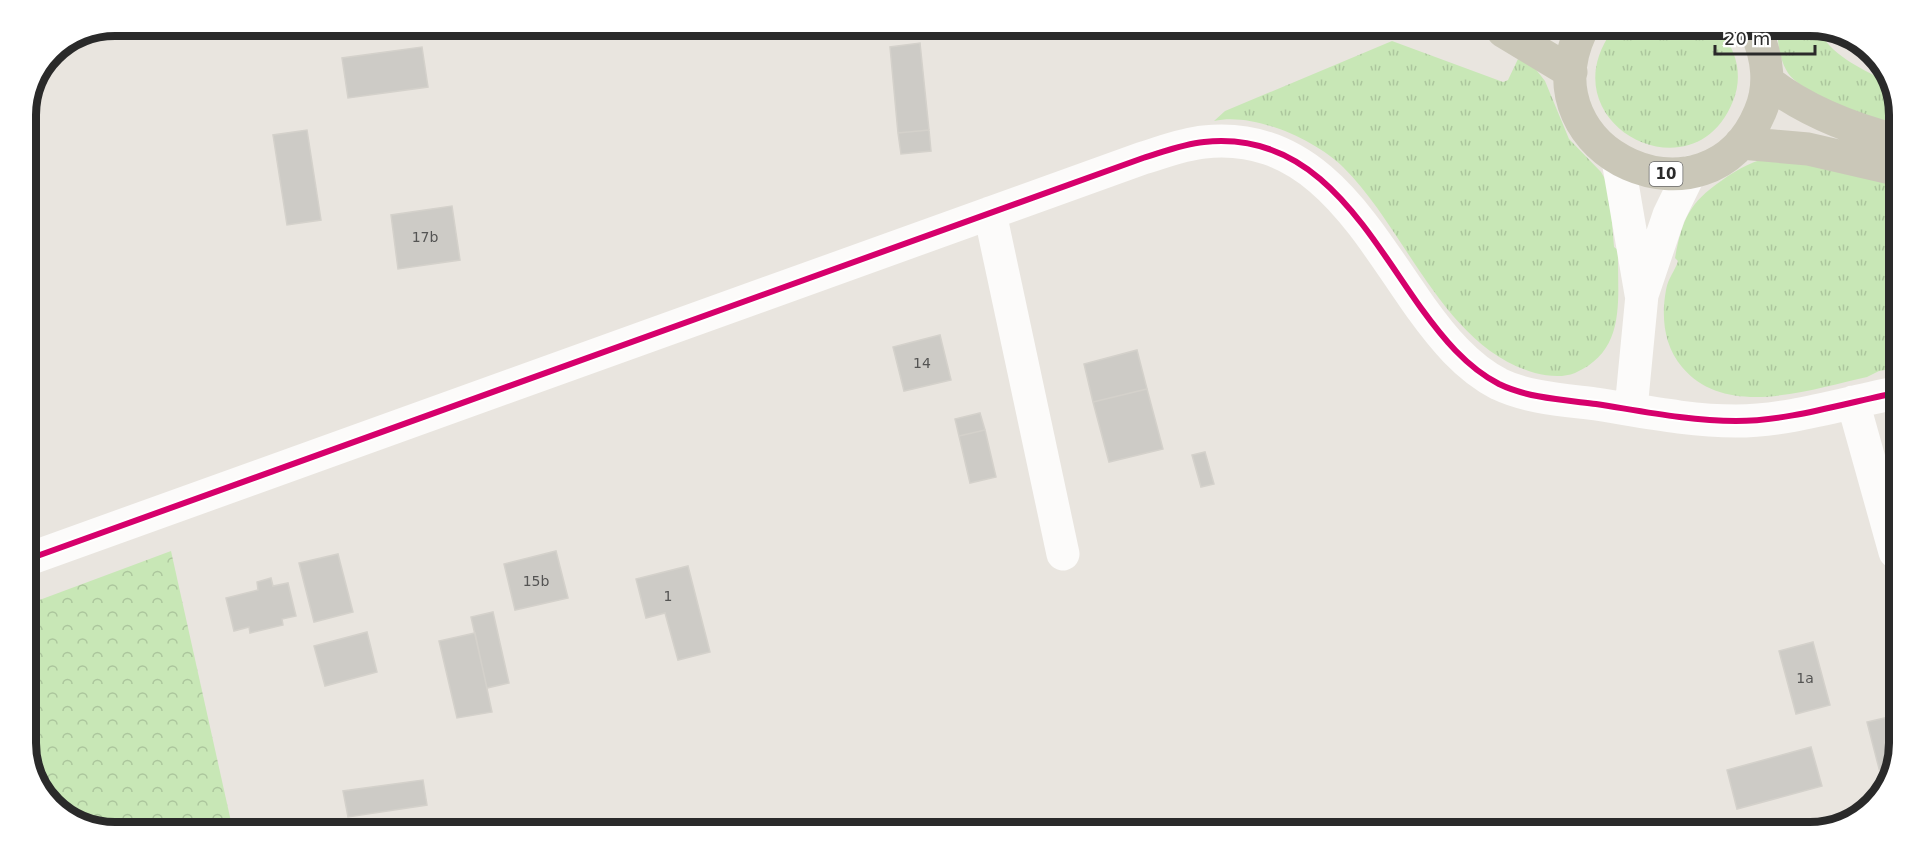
<svg xmlns="http://www.w3.org/2000/svg" width="1925" height="858" viewBox="0 0 1925 858" font-family="'DejaVu Sans',sans-serif">
  <style>
    .grass { fill: url(#grass-tufts) }
    .forest { fill: url(#forest-crowns) }
    .building { fill: #cdcbc6; stroke: #d4d1cb; stroke-width: 1.5 }
    .lines { fill: none; stroke-linecap: round; stroke-linejoin: round }
    .minor { stroke: #fcfbfa; stroke-width: 33 }
    .major { stroke: #cac7b8; stroke-width: 33 }
    .cycleway-casing { stroke: #fff; stroke-width: 10 }
    .cycleway { stroke: #d6006c; stroke-width: 6 }
    .labels { text-anchor: middle; stroke-width: 6; stroke-linejoin: round; paint-order: stroke }
    .number-label { font-size: 14px; fill: #545453 }
    .shield { fill: #fff; stroke: #6a6a6a; stroke-width: 1.5 }
    .shield-label { font-size: 15px; font-weight: bold; fill: #2a2a2a }
    .rim { fill: none; stroke: #2a2a2a; stroke-width: 8 }
  </style>
  <defs>
    <pattern id="grass-tufts" width="24" height="20" patternUnits="userSpaceOnUse" patternTransform="scale(1.5)"><rect width="24" height="20" fill="#c8e7b6"/><path d="M3 7l-1-3M5 7V3M7 7l1-3M15 17l-1-3M17 17v-4M19 17l1-3" fill="none" stroke="#acc69d"/></pattern>
    <pattern id="forest-crowns" width="20" height="18" patternUnits="userSpaceOnUse" patternTransform="scale(1.5)"><rect width="20" height="18" fill="#c8e7b6"/><path d="M2 6a3 3 0 1 1 6 0M12 15a3 3 0 1 1 6 0" fill="none" stroke="#acc69d"/></pattern>
  </defs>
  <rect width="100%" height="100%" fill="#e9e5df"/>
  <path class="grass" d="M1612,31l109,1c16,19 22,45 12,69 -39,100 -187,22 -121,-70z
    M1778,32h41c17,27 44,37 72,52l8,25v20c-26,-8 -97,-35 -111,-56 -7,-11 -11,-28 -10,-41z
    M1392,41l111,41 5,-2 10,-21 16,8 11,14 24,58 32,33 8,14 5,61 4,3c-1,48 10,100 -43,123 -13,5 -27,3 -40,0 -92,-26 -128,-143 -192,-206 -29,-28 -90,-55 -129,-46l11,-10z
    M1776,156l102,20 21,11 -2,181 -18,3 -12,6c-56,12 -141,43 -185,-10 -18,-21 -21,-50 -16,-77 2,-12 9,-19 12,-29l-3,-3c7,-38 14,-55 46,-77 18,-13 33,-21 55,-25z"/>
  <path class="forest" d="M171,551l61,275h-152l-36,-29 -18,-47v-145z"/>
  <path class="building" d="M920,43l9,87 -31,3 -8,-86z
    M422,47l6,40 -80,11 -6,-40z
    M307,130l14,90 -34,5 -14,-90z
    M929,130l2,21 -30,3 -3,-21z
    M452,206l8,54 -62,9 -7,-54z
    M940,335l11,45 -47,11 -11,-44z
    M1137,350l10,39 -54,13 -9,-38z
    M1147,389l16,60 -54,13 -16,-60z
    M980,413l5,17 -26,6 -4,-17z
    M985,430l11,47 -26,6 -11,-47z
    M1205,452l9,32 -13,3 -9,-32z
    M556,551l12,47 -53,12 -11,-46z
    M338,554l15,58 -39,10 -15,-59z
    M688,566l22,86 -32,8 -13,-47 -19,5 -10,-39z
    M271,578l2,8 15,-3 8,33 -14,3 1,6 -33,8 -1,-6 -15,4 -8,-33 32,-8 -1,-8z
    M493,612l16,71 -22,5 -16,-71z
    M367,632l10,40 -52,14 -11,-40z
    M475,633l17,79 -35,6 -18,-77z
    M1813,642l17,63 -34,9 -17,-63z
    M1893,716v62l-9,10 -17,-66z
    M1811,747l11,39 -85,23 -10,-39z
    M423,780l4,25 -79,12 -5,-26z"/>
  <g class="lines">
    <path class="minor" d="M1618,160l23,134
      M990,213l73,341
      M1853,402l42,150
      M1631,409l11,-114 27,-80 21,-43
      M26,560l1117,-402c20,-6 40,-14 61,-16 112,-12 162,89 217,166 21,29 45,59 78,76 29,14 65,16 97,20 45,7 94,17 140,17 53,0 108,-18 160,-28"/>
    <path class="major" d="M1503,31l68,41
      M1581,31c-58,124 128,205 179,81 11,-25 8,-55 -4,-80
      M1767,81c38,30 85,48 132,60
      M1741,143l67,6 91,21"/>
    <g class="cycleway-casing">
      <path id="cycleway" d="M26,560l1117,-402c20,-6 40,-14 61,-16 112,-12 162,89 217,166 21,29 45,59 78,76 29,14 65,16 97,20 45,7 94,17 140,17 53,0 108,-18 160,-28"/>
    </g>
    <use href="#cycleway" class="cycleway"/>
  </g>
  <g class="labels">
    <g class="number-label">
      <text x="425" y="242">17b</text>
      <text x="922" y="368">14</text>
      <text x="536" y="586">15b</text>
      <text x="668" y="601">1</text>
      <text x="1805" y="683">1a</text>
    </g>
    <rect class="shield" x="1649.5" y="162" width="33" height="24" rx="4.5"/>
    <g class="shield-label">
      <text x="1666" y="179">10</text>
    </g>
  </g>
  <path d="M0 0H1925V858H0ZM115 36H1810A79 79 0 0 1 1889 115V743A79 79 0 0 1 1810 822H115A79 79 0 0 1 36 743V115A79 79 0 0 1 115 36Z" fill="#fff" fill-rule="evenodd"/>
  <path class="rim" d="M115 36H1810A79 79 0 0 1 1889 115V743A79 79 0 0 1 1810 822H115A79 79 0 0 1 36 743V115A79 79 0 0 1 115 36Z"/>
  <path d="M1715 45v9h100v-9" fill="none" stroke="#2a2a2a" stroke-width="3"/>
  <text x="1724" y="45" font-size="18" fill="#2a2a2a" stroke="#ffffff" stroke-width="4.5" paint-order="stroke">20 m</text>
</svg>
